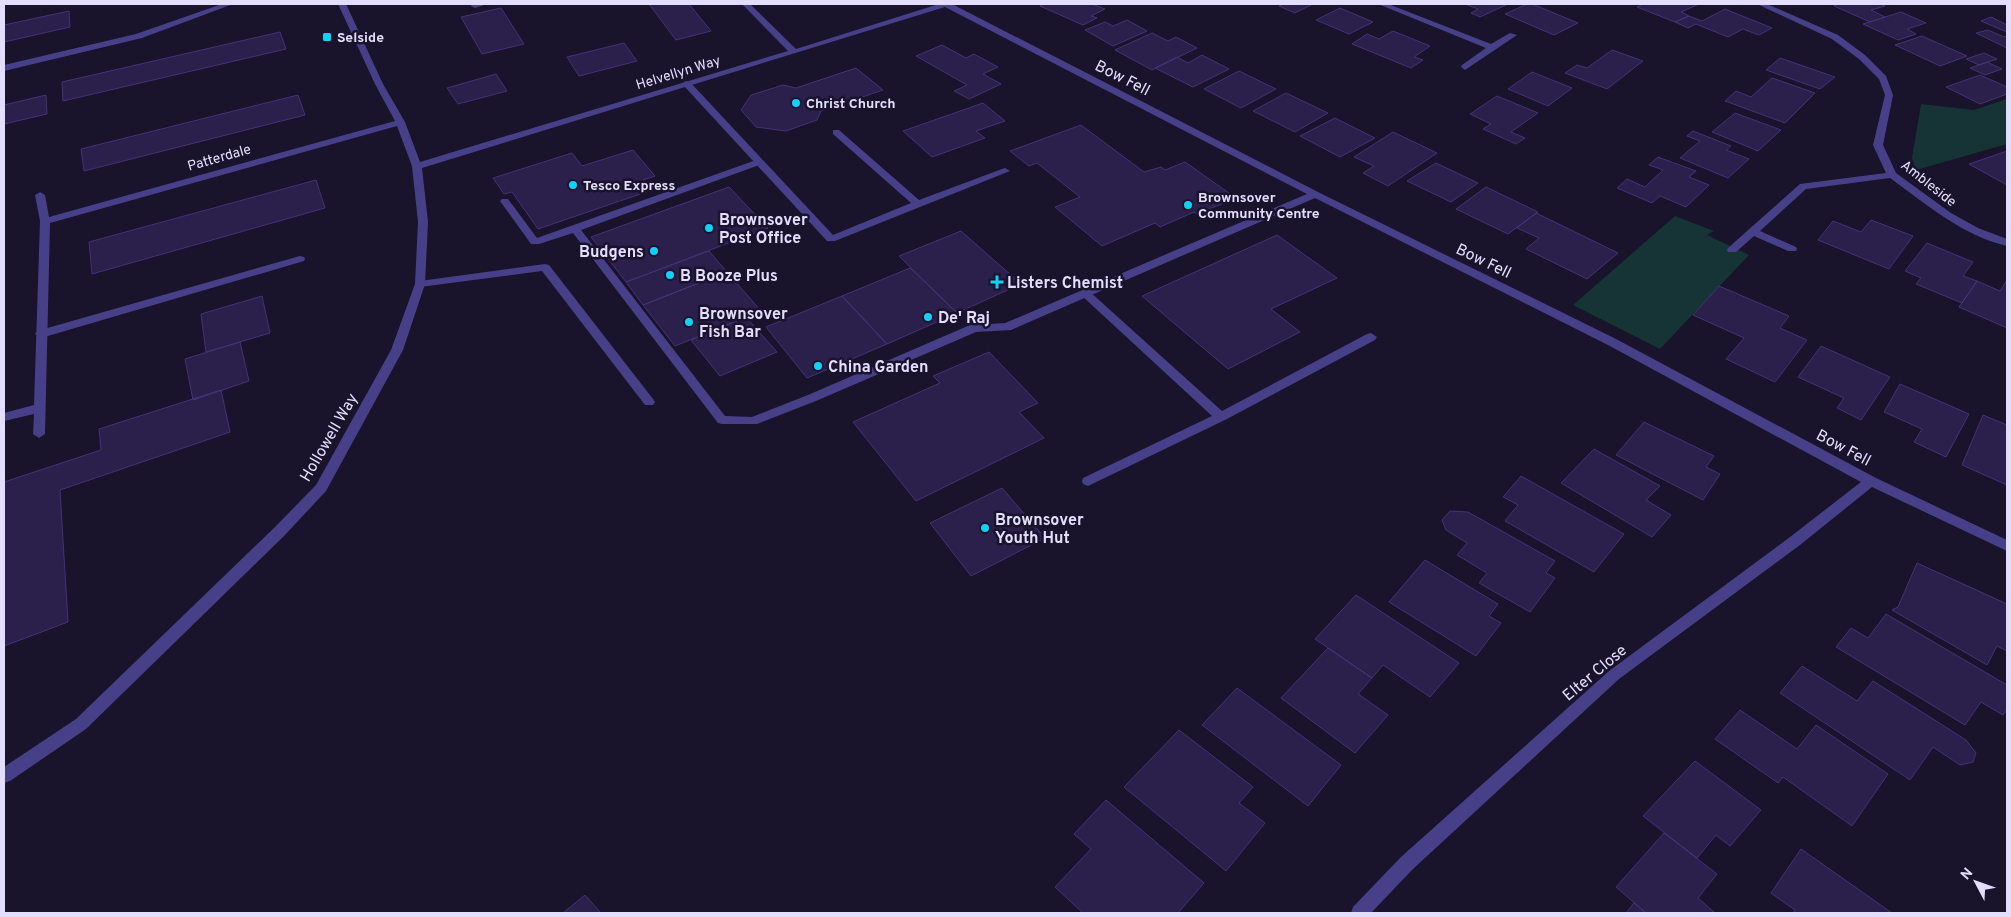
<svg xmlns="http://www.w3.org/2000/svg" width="2011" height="917" viewBox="0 0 2011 917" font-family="Overpass,sans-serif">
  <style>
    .green { fill: #163435 }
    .building { fill: #2b1f4c; stroke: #453277 }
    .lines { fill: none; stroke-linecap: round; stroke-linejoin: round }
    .service { fill: #474089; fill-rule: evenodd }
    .pedestrian { fill: #474089; fill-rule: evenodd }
    .minor { fill: #474089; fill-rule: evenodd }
    .poi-dot { fill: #12d0f6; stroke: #19132c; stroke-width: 2 }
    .labels { text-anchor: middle; stroke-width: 5; stroke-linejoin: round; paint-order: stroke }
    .far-poi-label { font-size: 14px; font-weight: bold; fill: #e4defe; stroke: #19132c; text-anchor: start }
    .far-street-label { font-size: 14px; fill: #e4defe; stroke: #19132c }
    .street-label { font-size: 16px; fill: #e4defe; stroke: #19132c }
    .poi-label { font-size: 16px; font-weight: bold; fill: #e4defe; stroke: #19132c; text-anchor: start }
  </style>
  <rect width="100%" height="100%" fill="#19132c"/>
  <path class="green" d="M2007,99v45l-91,26 -4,-12 9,-54 53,6z
    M1675,216l39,15 -7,4 42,20 -89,94 -87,-44z"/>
  <path class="building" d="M649,4h40l22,27 -35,9z
    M1044,4h48l13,5 -14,7 6,2 -14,7 -43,-19z
    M1285,4h28l-18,9 -16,-7z
    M1465,4h43l-28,13 -9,-4 7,-4z
    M1527,4h5l46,19 -24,12 -49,-21z
    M1643,4h56l-18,8 8,4 -14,6 -38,-15z
    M1839,4h42l4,2 -14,4 14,7 -15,5 -36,-16z
    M501,8l23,36 -42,10 -21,-37z
    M1340,8l33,14 -24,12 -33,-14z
    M1725,9l47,19 -13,7 -16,-6 -15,8 -32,-13 -8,4 -13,-6 14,-6 13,5z
    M69,11l1,16 -66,15v-17z
    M1901,12l25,11 -19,6 9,5 -18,6 -35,-16z
    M1991,17l16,8v7l-26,-11z
    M1127,20l20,11 -34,15 -28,-16 20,-8 8,4z
    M1988,30l16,7 3,-1v12l-31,-15z
    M1393,31l37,15 -16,11 9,3 -12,8 -59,-24 15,-10 12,5z
    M280,32l6,17 -223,52 -1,-19z
    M1152,33l16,8 8,-4 21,11 -45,22 -37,-20z
    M1922,36l45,20 -27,10 -45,-21z
    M624,43l13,18 -58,15 -12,-19z
    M942,45l24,13 8,-4 24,13 -15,7 18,10 -32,15 -15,-8 13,-6 -51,-29z
    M1612,50l31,11 -36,28 -42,-16 12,-8 10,3z
    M1984,53l13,6 -18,6 -13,-6z
    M1202,55l27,14 -36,18 -38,-19 22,-11 11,6z
    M1780,58l55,19 -15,12 -54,-19z
    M1987,62l15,7 -17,6 -15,-7z
    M856,68l27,22 -62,21 -4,9 -31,11 -30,-4 -15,-17 10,-15 32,-10 13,3z
    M1239,71l37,18 -35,19 -37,-19z
    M1532,72l40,16 -24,18 -40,-17z
    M496,74l11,17 -49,13 -11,-16z
    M1980,75l27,12v7l-27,10 -34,-17z
    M1772,78l43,15 -30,30 -60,-22 11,-10 15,6z
    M1286,93l42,20 -33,19 -42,-21z
    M46,95l1,19 -43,10v-19z
    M298,95l7,20 -221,56 -3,-22z
    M1497,96l41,17 -27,19 14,6 -9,6 -33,-15 8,-5 -21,-10z
    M983,103l22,18 -29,10 9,7 -53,19 -29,-26z
    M1735,113l46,17 -23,21 -46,-19z
    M1335,118l40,20 -35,19 -40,-21z
    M1081,125l63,47 17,-5 4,3 20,-8 51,36 -39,16 -3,-2 -34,15 -5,-4 -53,23 -47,-39 25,-10 -43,-34 -8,3 -19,-15z
    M1693,131l38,15 -5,4 23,9 -21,19 -48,-20 20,-17 -13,-5z
    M1393,132l44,21 -49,33 -25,-13 11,-7 -20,-9z
    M633,150l22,26 -12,4 9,10 -114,39 -26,-37 -8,2 -11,-16 79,-25 10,13z
    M2007,151v34l-38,-21z
    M1658,157l38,14 -7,6 20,8 -23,22 -26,-11 -8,7 -35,-15 10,-9 18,8 18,-17 -14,-5z
    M1436,163l42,20 -27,19 -44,-21z
    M316,180l9,28 -233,66 -3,-32z
    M729,187l39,41 -142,54 -35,-45z
    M1486,187l52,25 -30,22 -52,-25z
    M1536,213l82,40 -31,26 -61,-30 13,-11 -22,-10z
    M1871,220l42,16 -24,33 -71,-29 15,-19 28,11z
    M961,231l60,53 -64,29 -58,-57z
    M1277,235l60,43 -66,31 29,23 -72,37 -86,-73z
    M1927,243l46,19 -10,14 14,5 -15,22 -46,-19 5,-6 -16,-7z
    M709,251l18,21 -84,33 -17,-23z
    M910,268l47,45 -70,31 -45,-48z
    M727,272l34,39 -86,35 -32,-41z
    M2007,280v48l-48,-21 18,-26 23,10z
    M1719,286l70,30 -9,12 27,12 -32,42 -49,-23 18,-21 -51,-23z
    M262,296l8,37 -64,19 -5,-38z
    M842,296l45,48 -80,34 -41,-51z
    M746,317l31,35 -57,24 -29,-36z
    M240,342l9,39 -56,19 -8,-41z
    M1821,346l69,31 -29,43 -24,-12 7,-10 -46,-21z
    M989,352l49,51 -19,9 25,26 -128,63 -63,-79 87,-39 -7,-7z
    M1900,384l69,30 -23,43 -32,-15 8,-13 -38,-17z
    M221,390l9,42 -170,58 8,132 -64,24v-164l97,-32 -2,-21z
    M1983,415l24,10v60l-45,-20z
    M1644,422l70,34 -8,11 14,7 -17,26 -87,-45z
    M1594,449l66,37 -14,14 25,15 -19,22 -91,-54z
    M1521,476l103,58 -30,38 -89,-51 13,-16 -15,-8z
    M1002,488l43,50 -74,38 -41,-53z
    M1450,511l18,1 87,49 -9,12 9,5 -25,34 -51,-29 8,-10 -30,-18 10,-12 -21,-13 -4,-10z
    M1425,560l73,44 -9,12 12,7 -25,33 -87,-54z
    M1917,563l90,41v47l-10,-5 -10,19 -95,-55 6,-3z
    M1356,595l103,68 -29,34 -47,-32 -11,13 -57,-39z
    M1886,614l121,71v25l-4,5 -22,-13 -16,23 -129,-78 15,-19 17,10z
    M1328,648l44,30 -14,16 30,21 -33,38 -74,-55z
    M1802,666l55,35 16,-20 93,59 10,13 -3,9 -13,3 -27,-18 -23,33 -130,-87z
    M1237,688l104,77 -33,41 -106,-81z
    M1740,710l57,39 19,-24 72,49 -36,52 -69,-49 -5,6 -63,-44z
    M1179,730l74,57 -14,16 26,20 -39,48 -102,-84z
    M1695,761l66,49 -31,36 -14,-11 -19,23 -54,-42z
    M1106,800l98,83 -26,30h-95l-28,-26 36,-38 -17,-15z
    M1664,833l53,41 -19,24 17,15h-69l-30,-26z
    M1801,849l91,64h-99l2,-3 -24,-17z
    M585,895l16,18h-38z
    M1634,903l12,10h-20z"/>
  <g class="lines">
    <path class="service" d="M687,81l3,1 143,153 78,-32 -78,-69v-4h6l80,70 83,-31 3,-1 5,3 -175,70h-8l-143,-155v-4z
      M300,256l4,1 1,2 -1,2 -263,77 -6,-4 2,-3z
      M545,264l4,1 104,134 2,3 -2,3h-8l-103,-134 -122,16 -5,-3 5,-3z
      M1085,290l4,1 133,120 145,-77 4,-1 6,4 -2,3 -150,80 -137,66 -5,-2 -1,-3 1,-3 129,-62 -131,-121 -1,-2z"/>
    <path class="pedestrian" d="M759,159l3,1v4l-181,66 144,186 27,1 56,-22 162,-70 37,-2 4,1 2,3 -2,3 -35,2 -160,69 -59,23h-35l-4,-1 -145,-190 -34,11h-8l-31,-43 2,-2h6l29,39z"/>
    <path class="minor" d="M222,4h11l-91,34 -138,33v-6l132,-31z
      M338,4h8l37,80 22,38 15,40 368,-111 -46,-47h8l46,45 143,-45h13l366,188 298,147 260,139 131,62v11l-135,-64 -72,58 -181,134 -206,190 -42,44h-20l2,-6 48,-50 208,-186 181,-134 71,-55 -253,-137 -293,-147 -304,132h-8l-2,-3 2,-3 304,-130 -362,-187 -523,161 6,54 -3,62 -22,66 -77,141 -42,45 -198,193 -76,52 -6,2v-16l72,-48 198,-191 42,-43 75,-135 24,-66 3,-62 -6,-56 -15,-40 -347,97 -5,211 -6,4 -6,-4 1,-20 -30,7v-8l30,-8 6,-184 -5,-26 5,-3 5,3 4,22 346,-96 -20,-37z
      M472,4h15l-12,4 -4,-2z
      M1378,4h10l103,40 19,-11 7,2 -52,35 -4,-3 1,-2 24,-17z
      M1757,4h10l71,31 27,20 21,21 7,19 -10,50 13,28 55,40 27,15 29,11v7c-44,-10 -81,-42 -117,-68l-84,11 -46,42 36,16 1,2 -1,2h-8l-34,-15 -18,16h-8l-1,-2 1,-2 72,-64 86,-11 -13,-28 12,-50 -6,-16 -20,-20 -27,-20z"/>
  </g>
  <g class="poi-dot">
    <rect x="322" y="32" width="10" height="10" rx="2.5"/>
    <circle cx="796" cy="103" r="5"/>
    <circle cx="573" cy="185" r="5"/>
    <circle cx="1188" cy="205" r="5"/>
    <circle cx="709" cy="228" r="5"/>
    <circle cx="654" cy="251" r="5"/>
    <circle cx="670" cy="275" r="5"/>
    <path d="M994.5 274.5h5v5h5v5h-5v5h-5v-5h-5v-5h5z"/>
    <circle cx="928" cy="317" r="5"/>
    <circle cx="689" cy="322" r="5"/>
    <circle cx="818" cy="366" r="5"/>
    <circle cx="985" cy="528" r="5"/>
  </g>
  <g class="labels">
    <g class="far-poi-label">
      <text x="337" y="42">Selside</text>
      <text x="806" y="108">Christ Church</text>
      <text x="583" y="190">Tesco Express</text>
      <text x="1198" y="202">Brownsover<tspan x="1198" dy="16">Community Centre</tspan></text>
    </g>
    <g class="far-street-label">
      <text transform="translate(678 72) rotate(-17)" y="5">Helvellyn Way</text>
      <text transform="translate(219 157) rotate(-16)" y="5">Patterdale</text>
      <text transform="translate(1929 183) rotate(38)" y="5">Ambleside</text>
    </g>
    <g class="street-label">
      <text transform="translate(1123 77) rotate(27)" y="6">Bow Fell</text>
      <text transform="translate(1484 260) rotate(26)" y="6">Bow Fell</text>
      <text transform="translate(328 437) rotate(-60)" y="6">Hollowell Way</text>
      <text transform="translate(1844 447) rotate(28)" y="6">Bow Fell</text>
      <text transform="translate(1594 672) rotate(-40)" y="6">Elter Close</text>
    </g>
    <g class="poi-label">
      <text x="719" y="225">Brownsover<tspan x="719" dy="18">Post Office</tspan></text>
      <text x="644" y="257" text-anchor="end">Budgens</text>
      <text x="680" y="281">B Booze Plus</text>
      <text x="1007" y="288">Listers Chemist</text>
      <text x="699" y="319">Brownsover<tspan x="699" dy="18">Fish Bar</tspan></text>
      <text x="938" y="323">De' Raj</text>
      <text x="828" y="372">China Garden</text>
      <text x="995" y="525">Brownsover<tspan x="995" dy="18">Youth Hut</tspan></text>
    </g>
  </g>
  <rect width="2011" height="917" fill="none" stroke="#e4defe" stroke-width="10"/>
  <g transform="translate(1976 882) rotate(311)" stroke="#19132c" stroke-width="4" paint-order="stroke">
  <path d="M0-4L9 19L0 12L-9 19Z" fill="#e4defe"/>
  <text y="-8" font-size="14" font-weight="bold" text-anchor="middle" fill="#e4defe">N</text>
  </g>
</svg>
